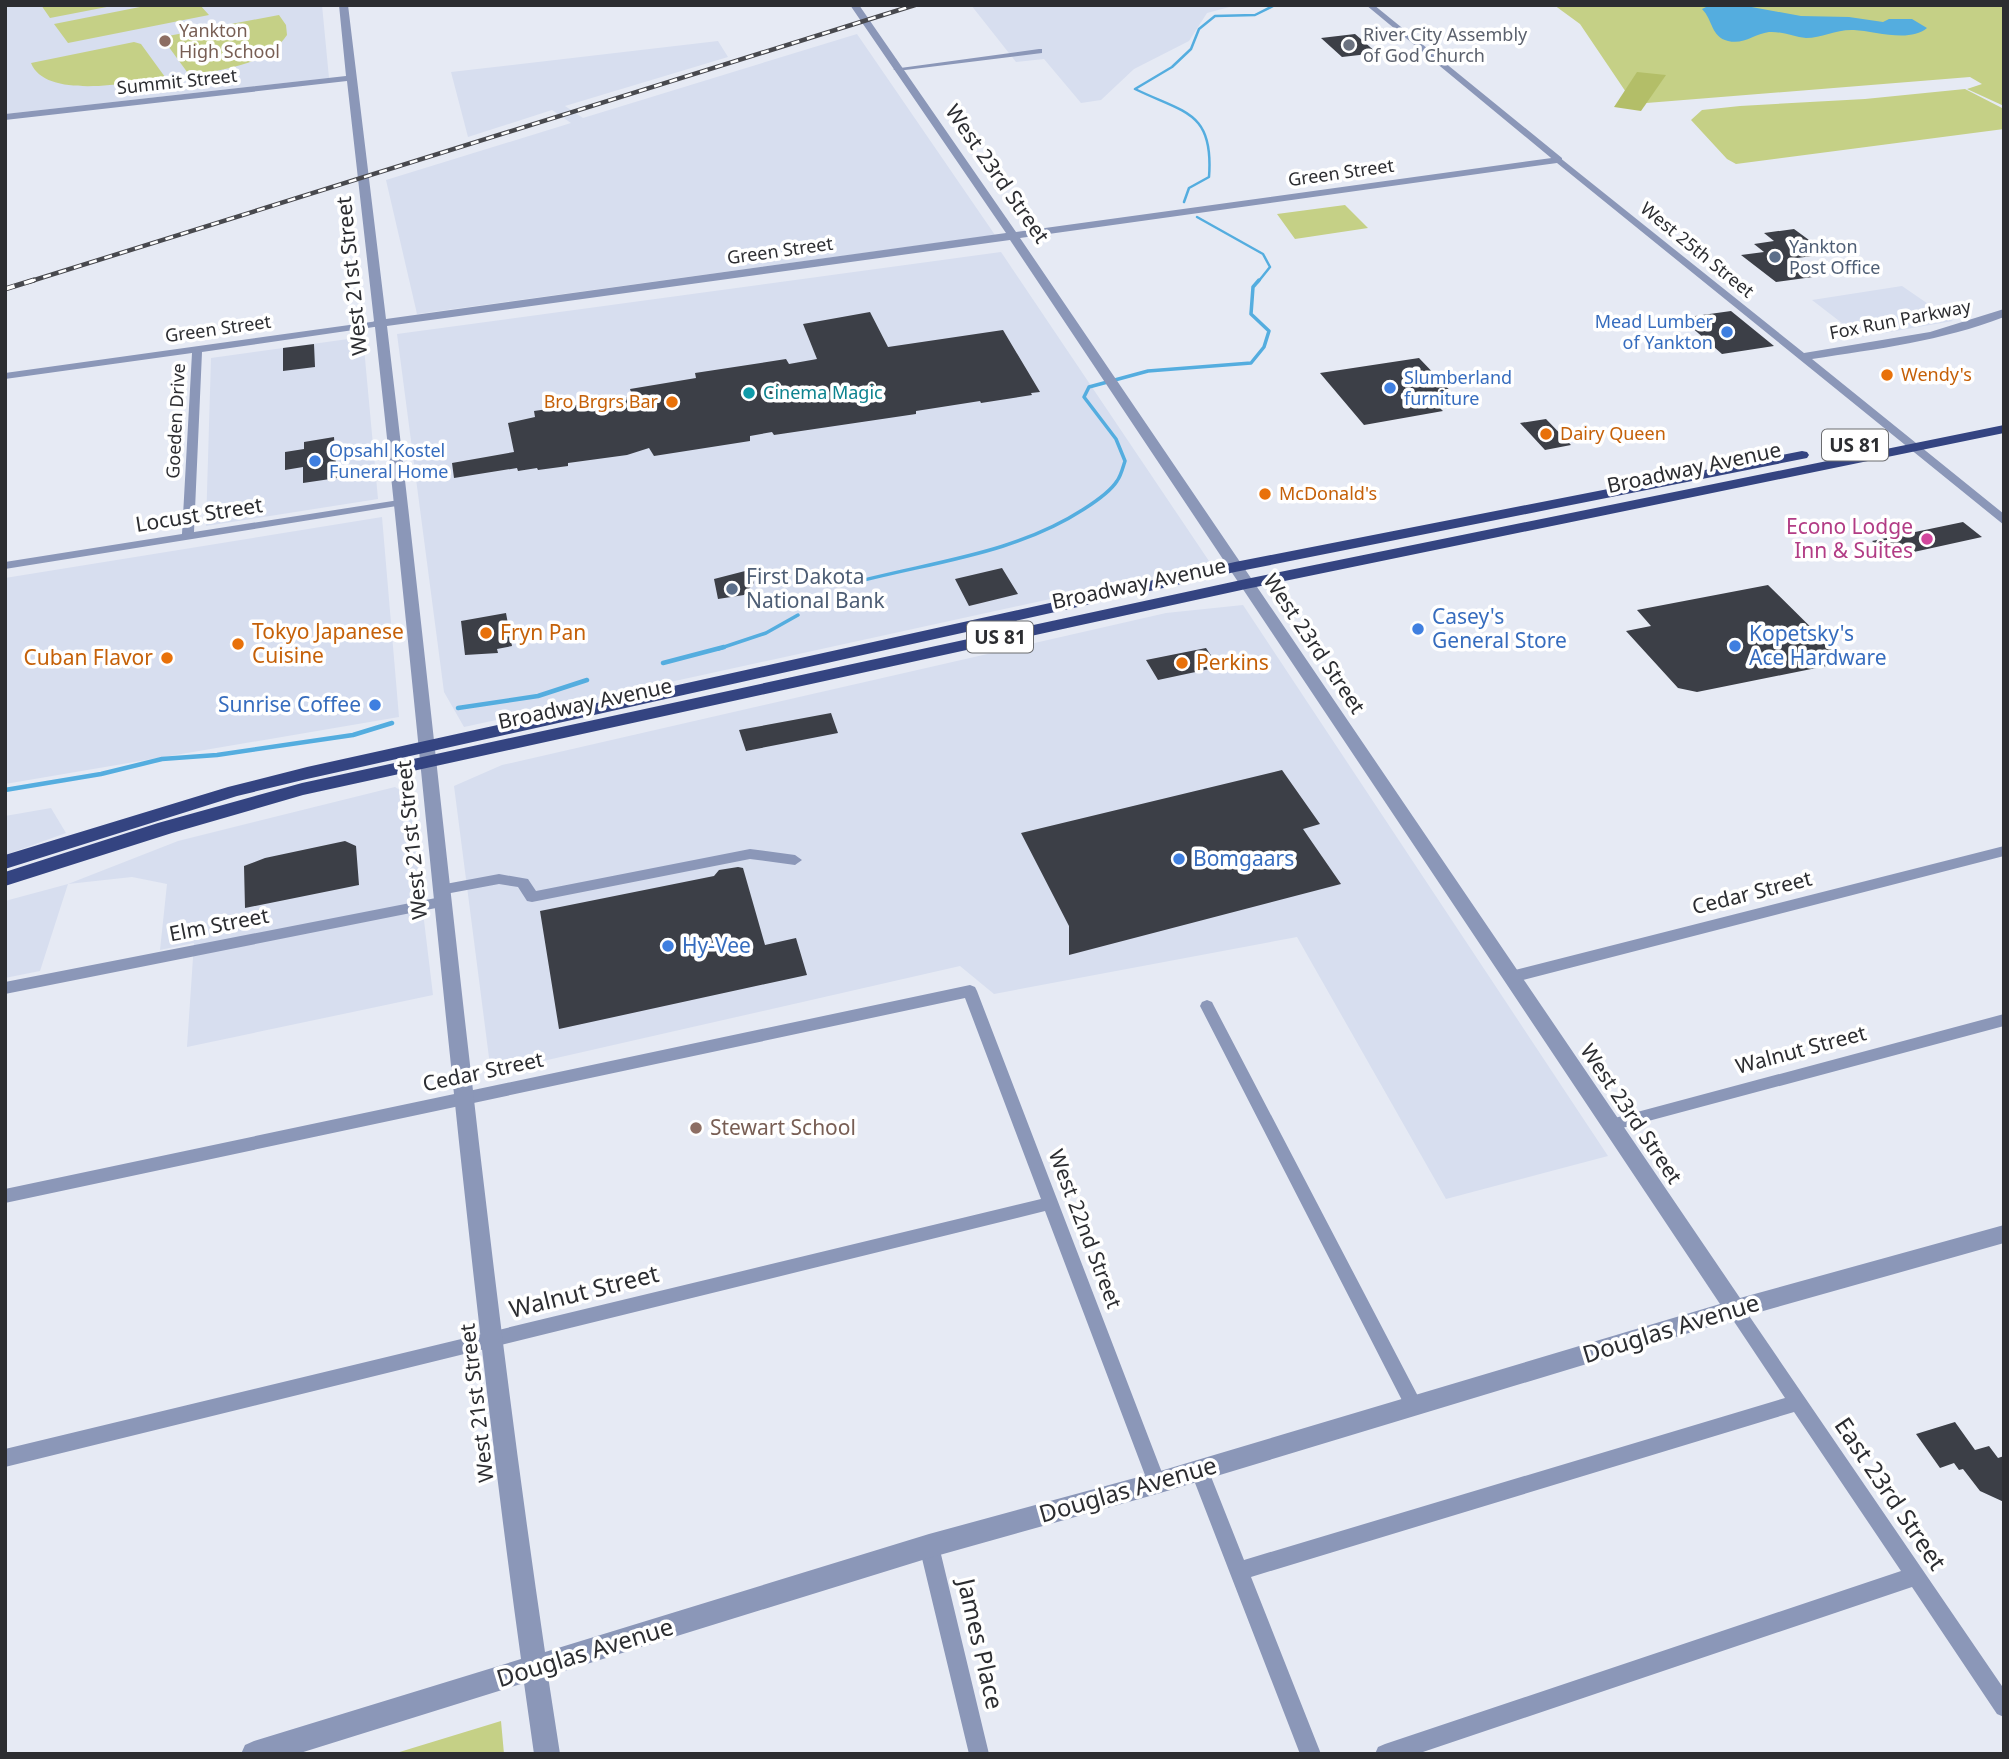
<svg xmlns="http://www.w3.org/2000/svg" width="2009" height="1759" viewBox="0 0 2009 1759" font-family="'Noto Sans',sans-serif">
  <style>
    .built { fill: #d7deef }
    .green { fill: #c5d086 }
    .forest { fill: #b3be68 }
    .water { fill: #54addf }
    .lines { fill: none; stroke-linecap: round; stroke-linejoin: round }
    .stream-far2 { stroke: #54addf; stroke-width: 2.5 }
    .stream-far1 { stroke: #54addf; stroke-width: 3.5 }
    .stream { stroke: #54addf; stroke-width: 4.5 }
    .building { fill: #3c3f47 }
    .minor { fill: #8b97b8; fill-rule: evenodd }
    .tertiary { fill: #8b97b8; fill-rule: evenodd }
    .trunk { fill: #344481; fill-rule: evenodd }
    .rail-far1-casing { stroke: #48494e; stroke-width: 4.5 }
    .rail-casing { stroke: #48494e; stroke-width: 5 }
    .rail-far1 { stroke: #fff; stroke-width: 2.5; stroke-dasharray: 8; stroke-linecap: butt }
    .rail { stroke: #fff; stroke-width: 3.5; stroke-dasharray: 10; stroke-linecap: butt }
    .education-dot { fill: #8d6e63; stroke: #fff; stroke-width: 2.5 }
    .worship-dot { fill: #6b7280; stroke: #fff; stroke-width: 2.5 }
    .service-dot { fill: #5c6f8a; stroke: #fff; stroke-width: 2.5 }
    .shop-dot { fill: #3f7fe0; stroke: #fff; stroke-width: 2.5 }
    .food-dot { fill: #e8710a; stroke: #fff; stroke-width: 2.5 }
    .culture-dot { fill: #0f9aa8; stroke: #fff; stroke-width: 2.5 }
    .hotel-dot { fill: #d1479c; stroke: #fff; stroke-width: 2.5 }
    .labels { text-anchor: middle; stroke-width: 7; stroke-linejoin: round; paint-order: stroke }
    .far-education-label { font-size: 18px; fill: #785e54; stroke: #fff; text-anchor: start }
    .far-worship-label { font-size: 18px; fill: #5b616d; stroke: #fff; text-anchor: start }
    .far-street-label { font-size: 18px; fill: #2c2d31; stroke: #fff }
    .far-service-label { font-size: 18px; fill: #4e5e75; stroke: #fff; text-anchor: start }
    .far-shop-label { font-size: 18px; fill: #366cbe; stroke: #fff; text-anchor: start }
    .far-food-label { font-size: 18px; fill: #c56008; stroke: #fff; text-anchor: start }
    .far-culture-label { font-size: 18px; fill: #0d838f; stroke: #fff; text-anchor: start }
    .shield { fill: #fff; stroke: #6b6c6f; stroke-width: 2 }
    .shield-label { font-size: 19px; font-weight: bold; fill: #2c2d31 }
    .street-label { font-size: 21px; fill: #2c2d31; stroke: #fff }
    .hotel-label { font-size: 21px; fill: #b23c85; stroke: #fff; text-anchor: end }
    .service-label { font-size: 21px; fill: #4e5e75; stroke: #fff; text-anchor: start }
    .shop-label { font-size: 21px; fill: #366cbe; stroke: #fff; text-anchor: start }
    .food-label { font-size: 21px; fill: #c56008; stroke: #fff; text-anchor: start }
    .education-label { font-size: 21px; fill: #785e54; stroke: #fff; text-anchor: start }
    .near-street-label { font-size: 24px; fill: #2c2d31; stroke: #fff }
  </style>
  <rect width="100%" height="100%" fill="#e6eaf4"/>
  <path class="built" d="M5,5h317l7,73 -324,36z
    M971,5h266l-30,8 -18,28 -55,28 -33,31 -20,3 -37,-44 -28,3z
    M857,34l138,201 -578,79 -31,-134 185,-57 -19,-13 -84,27 -17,-65 267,-31 10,16 -163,49 18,12z
    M1001,252l210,312 -747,163 -20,-35 -47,-358z
    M1902,286l51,35 -93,16 -48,-37z
    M363,337l15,162 -172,27 5,-168z
    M382,517l17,200 -394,67v-206z
    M1243,605l365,551 -162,43 -149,-262 -303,57 -34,-28 -469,107 -37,-287 48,-21 664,-152z
    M395,787l14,9 24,199 -246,52 7,-104 -34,7 7,-66 -35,-7 -64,7 -28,87 -35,7v-77l63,-17 110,-43z
    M51,808l15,25 -61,22v-39z"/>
  <path class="green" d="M41,5h76l-67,13z
    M150,5h50l9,10 -141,28 -14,-19z
    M1554,5h450v101l-37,-17 15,-5 -12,-7 -336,27 -54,-80z
    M279,15l7,10 1,10c-20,30 -64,34 -97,41l-27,-37 5,-3z
    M134,42l7,2 24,33c-30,5 -119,24 -134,-14z
    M1965,89l39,20v20l-268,35 -9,-5 -36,-39 11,-10 38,-4 125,-7z
    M1345,205l23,23 -73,11 -18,-25z
    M501,1721l3,33h-111z"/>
  <path class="forest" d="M1637,72l29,3 -25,36 -27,-4z"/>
  <path class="water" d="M1708,6h38l55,10 48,1 34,5 6,-3h23l15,9c-17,15 -53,3 -73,2 -17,-1 -32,8 -48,8 -12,-1 -25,-7 -37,-6 -15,2 -25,13 -41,9 -17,-4 -15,-21 -26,-32z"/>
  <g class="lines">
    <path class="stream-far2" d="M1184,202l5,-14 20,-11c5,-66 -25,-64 -74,-88l37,-22 19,-18 8,-20 16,-13 40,-1 20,-10
      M1197,217l66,37 7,13 -12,15"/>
    <path class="stream-far1" d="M849,584c80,-22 164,-29 235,-75 11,-7 26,-17 33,-28 4,-5 6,-14 8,-20l-9,-22 -32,-42 5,-10 59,-16 103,-8 13,-16 5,-16 -18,-17 2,-27 6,-7
      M718,649l48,-16 32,-18"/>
    <path class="stream" d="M663,663l61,-16
      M458,708l80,-12 49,-16
      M5,790l96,-16 61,-15 55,-4 136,-20 39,-12"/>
  </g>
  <path class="building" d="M1355,34l22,19 -35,4 -21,-19z
    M1794,229l34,25 -31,4 23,18 -44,6 -35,-27 23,-3 -10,-8 20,-3 -10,-8z
    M1731,311l43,35 -52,8 -41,-36z
    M870,312l18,35 115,-17 37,62 -9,1 1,2 -51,8 -1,-2 -64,10v3l-142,21 -2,-3 -22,4v5l-96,15 -5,-8 -22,7 -59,8v3l-30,4 -1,-2 -19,3 -1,-3 -63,10 -2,-15 62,-11 -6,-29 27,-6 -1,-6 91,-13 7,-3 -2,-6 66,-11 -1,-5 91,-14 3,5 28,-5 -14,-35z
    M314,344l1,23 -32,4v-23z
    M1419,358l42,44 -23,4 5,5 -79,14 -44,-52z
    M1546,419l25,26 -26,5 -25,-27z
    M334,437l3,41 -34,5v-16l-18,3v-18l19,-3v-7z
    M1963,522l19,15 -91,20 -19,-16z
    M1002,568l16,26 -49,12 -14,-27z
    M749,570l5,13 -10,12 -26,4 -4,-20z
    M1768,585l78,77 -149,30 -19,-4 -52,-57 25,-5 -14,-16z
    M506,613l6,33 -15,3 1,4 -33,2 -4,-34z
    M1206,648l13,19 -61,13 -12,-20z
    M831,713l7,20 -92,18 -7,-21z
    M1282,770l38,54 -17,5 38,55 -272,71v-29l-48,-93z
    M345,841l11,5 3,39 -114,23 -1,-42 21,-8z
    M738,867l5,1 22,77 31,-7 11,37 -248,54 -19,-118 174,-35 5,-6z
    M1955,1422l20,28 14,-4 9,12 6,-2v46l-24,-11 -17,-22 -4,1 -5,-7 -14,5 -24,-34z"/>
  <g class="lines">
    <path class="minor" d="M1366,5h8l188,153v4h-6z
      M1039,49h3v4l-145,18 -4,-2z
      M378,321l5,3 -2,2 -179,26 -8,180 205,-32 4,1v4l-398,64v-7l177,-28 10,-181 -187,26v-6z
      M2004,846v10l-493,127 -5,-2 -2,-4 2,-4 5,-2z
      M750,849l45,6 7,5 -7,5 -45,-6 -218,43 -5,-1 -9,-14 -19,-3 -59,11 -7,-5 7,-5 59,-11 29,5 8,12z
      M441,897l5,1 2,4 -2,4 -441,88v-12z
      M970,985l5,2 2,4 189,492 -2,6 -7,3 -7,-3 -2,-6 -103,-272 -1040,256v-18l1036,-250 -76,-201 -960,205v-14z
      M1207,1000l5,2 2,4 206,394 3,6 -3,6 -6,2 -6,-2 -208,-406 2,-4z
      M2004,1014v12l-393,105 -6,-1 -2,-5 2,-5 6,-1z
      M1735,1301l6,3 263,385v28l-7,-3 -85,-127 -495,167h-42l3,-7 7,-3 516,-173 -107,-159 -543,165 70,177h-21l-110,-284 2,-6 7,-3 7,3 38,96 541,-162 -56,-84 -3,-5 3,-5z
      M929,1537l7,2 3,7 50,208h-20l-50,-208 3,-7z"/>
    <path class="tertiary" d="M339,5h9l38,314 620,-86 -156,-228h9l157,227 543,-75 245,196 126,-21 74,-23v8c-62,24 -127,32 -192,42l192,155v11l-447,-362 -537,75 720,1060 264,-73v18l-269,76 -578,175 -228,64 -381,118 12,78h-26l-10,-71 -227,71h-56l4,-9 9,-4 267,-82c-61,-443 -97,-888 -146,-1332l-3,-3 2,-3 -27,-240 -342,39v-6l341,-38zM1010,240l710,1064 -563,168 -228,62 -384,118c-65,-440 -105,-884 -158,-1326z"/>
    <path class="trunk" d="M2004,425v8l-758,156 -943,206 -131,38 -167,53v-14l153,-49 144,-40 944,-204z
      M1802,451l5,1 2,3 -2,3 -572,114 -928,207 -70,17 -232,73v-14l223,-68 79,-20 928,-205z"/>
    <g class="rail-far1-casing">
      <path id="rail-far1" d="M28,282l887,-277"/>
    </g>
    <g class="rail-casing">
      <path id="rail" d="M5,289l29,-9"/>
    </g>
    <use href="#rail-far1" class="rail-far1"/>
    <use href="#rail" class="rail"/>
  </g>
  <g class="education-dot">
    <circle cx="165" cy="41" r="7"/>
    <circle cx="696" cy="1128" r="7"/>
  </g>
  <circle class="worship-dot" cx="1349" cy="45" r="7"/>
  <g class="service-dot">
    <circle cx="1775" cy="257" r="7"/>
    <circle cx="732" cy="589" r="7"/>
  </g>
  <g class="shop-dot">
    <circle cx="1727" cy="332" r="7"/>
    <circle cx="1390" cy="388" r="7"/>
    <circle cx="315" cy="461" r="7"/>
    <circle cx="1418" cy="629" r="7"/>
    <circle cx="1735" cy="646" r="7"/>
    <circle cx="375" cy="705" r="7"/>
    <circle cx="1179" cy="859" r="7"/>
    <circle cx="668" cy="946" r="7"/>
  </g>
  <g class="food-dot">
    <circle cx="1887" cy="375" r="7"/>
    <circle cx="672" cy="402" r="7"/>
    <circle cx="1546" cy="434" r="7"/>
    <circle cx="1265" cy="494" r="7"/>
    <circle cx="486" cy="633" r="7"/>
    <circle cx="238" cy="644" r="7"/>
    <circle cx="167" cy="658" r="7"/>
    <circle cx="1182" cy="663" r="7"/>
  </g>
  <circle class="culture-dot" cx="749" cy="393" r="7"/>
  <circle class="hotel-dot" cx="1927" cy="539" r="7"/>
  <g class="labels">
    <g class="far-education-label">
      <text x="179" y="37">Yankton<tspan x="179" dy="21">High School</tspan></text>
    </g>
    <g class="far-worship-label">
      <text x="1363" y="41">River City Assembly<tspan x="1363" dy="21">of God Church</tspan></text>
    </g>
    <g class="far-street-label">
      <text transform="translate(177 82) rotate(-6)" y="6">Summit Street</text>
      <text transform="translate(1341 173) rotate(-8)" y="6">Green Street</text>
      <text transform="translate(1697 250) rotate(39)" y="6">West 25th Street</text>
      <text transform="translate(780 251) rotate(-8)" y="6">Green Street</text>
      <text transform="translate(1900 320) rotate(-11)" y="6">Fox Run Parkway</text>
      <text transform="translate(218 329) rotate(-8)" y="6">Green Street</text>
      <text transform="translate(176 421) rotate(-87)" y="6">Goeden Drive</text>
    </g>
    <g class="far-service-label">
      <text x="1789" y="253">Yankton<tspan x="1789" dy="21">Post Office</tspan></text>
    </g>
    <g class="far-shop-label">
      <text x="1713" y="328" text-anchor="end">Mead Lumber<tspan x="1713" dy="21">of Yankton</tspan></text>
      <text x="1404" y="384">Slumberland<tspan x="1404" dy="21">furniture</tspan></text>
      <text x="329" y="457">Opsahl Kostel<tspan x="329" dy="21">Funeral Home</tspan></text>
    </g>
    <g class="far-food-label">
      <text x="1901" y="381">Wendy's</text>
      <text x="658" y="408" text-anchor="end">Bro Brgrs Bar</text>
      <text x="1560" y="440">Dairy Queen</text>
      <text x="1279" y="500">McDonald's</text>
    </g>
    <g class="far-culture-label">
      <text x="763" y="399">Cinema Magic</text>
    </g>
    <g class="shield">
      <rect x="1822" y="429.5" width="66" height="31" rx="5"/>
      <rect x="967" y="621.5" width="66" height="31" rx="5"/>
    </g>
    <g class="shield-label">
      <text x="1855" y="452">US 81</text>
      <text x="1000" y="644">US 81</text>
    </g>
    <g class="street-label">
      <text transform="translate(997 174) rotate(55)" y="7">West 23rd Street</text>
      <text transform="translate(352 276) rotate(-96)" y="7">West 21st Street</text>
      <text transform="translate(1694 468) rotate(-12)" y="7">Broadway Avenue</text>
      <text transform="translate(199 515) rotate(-9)" y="7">Locust Street</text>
      <text transform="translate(1139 584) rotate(-12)" y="7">Broadway Avenue</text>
      <text transform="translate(1314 644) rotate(56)" y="7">West 23rd Street</text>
      <text transform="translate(585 704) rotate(-12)" y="7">Broadway Avenue</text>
      <text transform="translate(412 840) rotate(-96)" y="7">West 21st Street</text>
      <text transform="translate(1752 893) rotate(-14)" y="7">Cedar Street</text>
      <text transform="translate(219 925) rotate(-11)" y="7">Elm Street</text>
      <text transform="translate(1801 1050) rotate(-15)" y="7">Walnut Street</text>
      <text transform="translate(483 1072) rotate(-12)" y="7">Cedar Street</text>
      <text transform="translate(1631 1114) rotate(56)" y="7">West 23rd Street</text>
      <text transform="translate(1085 1229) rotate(69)" y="7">West 22nd Street</text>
      <text transform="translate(477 1403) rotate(-97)" y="7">West 21st Street</text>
    </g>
    <g class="hotel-label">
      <text x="1913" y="534">Econo Lodge<tspan x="1913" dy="24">Inn &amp; Suites</tspan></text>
    </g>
    <g class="service-label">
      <text x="746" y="584">First Dakota<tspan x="746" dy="24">National Bank</tspan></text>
    </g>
    <g class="shop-label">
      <text x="1432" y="624">Casey's<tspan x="1432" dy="24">General Store</tspan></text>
      <text x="1749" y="641">Kopetsky's<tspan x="1749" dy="24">Ace Hardware</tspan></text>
      <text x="361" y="712" text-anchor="end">Sunrise Coffee</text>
      <text x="1193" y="866">Bomgaars</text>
      <text x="682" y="953">Hy-Vee</text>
    </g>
    <g class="food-label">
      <text x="252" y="639">Tokyo Japanese<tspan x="252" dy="24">Cuisine</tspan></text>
      <text x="500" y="640">Fryn Pan</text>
      <text x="153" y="665" text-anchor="end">Cuban Flavor</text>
      <text x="1196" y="670">Perkins</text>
    </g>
    <g class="education-label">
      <text x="710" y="1135">Stewart School</text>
    </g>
    <g class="near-street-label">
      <text transform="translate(584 1292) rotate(-14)" y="8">Walnut Street</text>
      <text transform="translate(1671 1329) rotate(-17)" y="8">Douglas Avenue</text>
      <text transform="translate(1128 1490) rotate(-16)" y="8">Douglas Avenue</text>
      <text transform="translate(1890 1494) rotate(56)" y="8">East 23rd Street</text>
      <text transform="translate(980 1644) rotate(77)" y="8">James Place</text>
      <text transform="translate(585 1653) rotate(-17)" y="8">Douglas Avenue</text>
    </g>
  </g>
  <rect width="2009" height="1759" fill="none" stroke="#2c2d31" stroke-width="14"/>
</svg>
